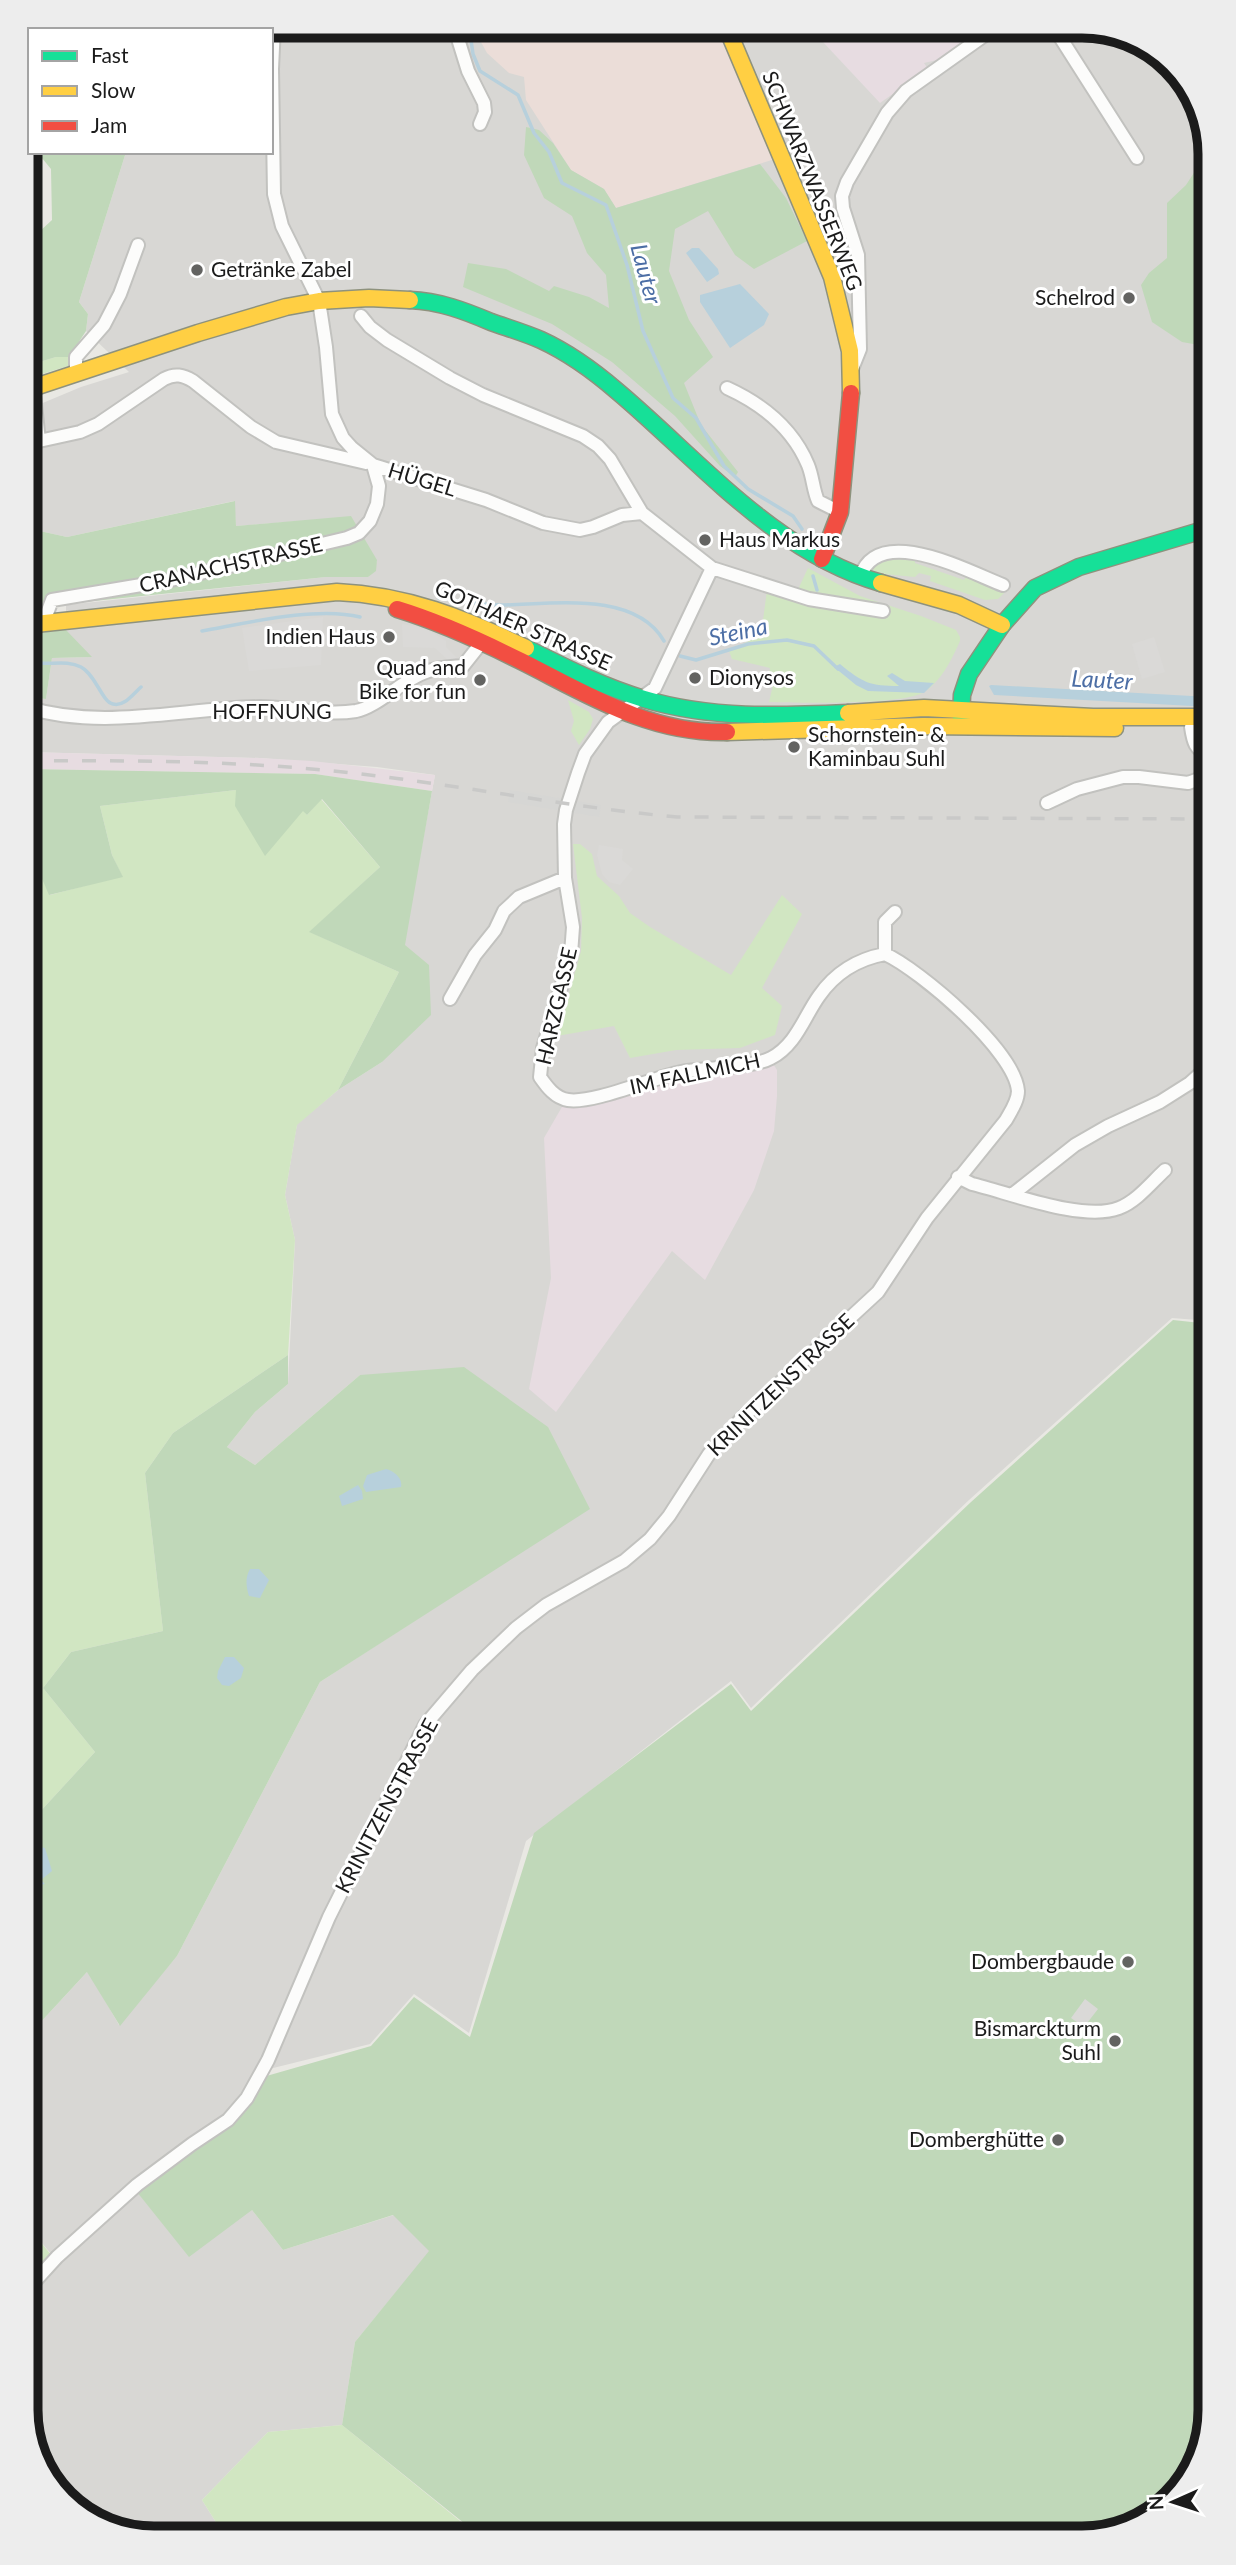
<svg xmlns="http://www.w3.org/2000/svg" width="1236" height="2565" viewBox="0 0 1236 2565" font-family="Lato,sans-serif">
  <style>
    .residential { fill: #d8d7d4 }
    .commercial { fill: #ebddd8 }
    .industrial { fill: #e7dce1 }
    .grass { fill: #d1e6c2 }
    .forest { fill: #c0d8b9 }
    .parking { fill: #dad9d7 }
    .water { fill: #b7d0dc }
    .pier { fill: #d6d6d4 }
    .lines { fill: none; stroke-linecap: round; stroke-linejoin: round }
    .stream { stroke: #b7d0dc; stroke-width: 3.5 }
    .street-casing { stroke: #c2c2bf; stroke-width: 16 }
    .fast-casing { stroke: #8e927d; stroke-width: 19 }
    .slow-casing { stroke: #8e927d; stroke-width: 19 }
    .jam-casing { stroke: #8e927d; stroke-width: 19 }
    .street { stroke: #fcfcfb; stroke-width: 12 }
    .fast { stroke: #16e098; stroke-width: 16 }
    .slow { stroke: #ffcf43; stroke-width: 16 }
    .jam { stroke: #f24e42; stroke-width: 16 }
    .rail { stroke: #c9c9c8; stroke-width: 3.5; stroke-dasharray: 14 14; stroke-linecap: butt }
    .poi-dot { fill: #636361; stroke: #fff; stroke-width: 2.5 }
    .labels { text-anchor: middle; stroke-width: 6; stroke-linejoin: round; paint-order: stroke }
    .street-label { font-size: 21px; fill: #1b1b1b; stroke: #fff }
    .poi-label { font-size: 21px; fill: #1b1b1b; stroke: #fff; text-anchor: end }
    .water-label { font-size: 23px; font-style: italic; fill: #4c6ea5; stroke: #fff }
    .rim { fill: none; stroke: #1b1b1b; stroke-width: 9 }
  </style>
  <rect width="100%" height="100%" fill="#e9e8e3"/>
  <path class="residential" d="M154,26l936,1 69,25 41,54 10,48v1167l-38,-3 -203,182 -218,208 -20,-27 -205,160 -57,192 -55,-39 -44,50 -113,28 -31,44 26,94 31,40 111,-35 36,36 -75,91 -13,83 -74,7 -66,68 15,24 -1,15 -70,-1 -63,-21 -47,-58 -10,-48v-128l26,-28 -26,-31v-186l62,-67 31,54 58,-69 143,-274 269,-174 -229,-133 -105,90 -28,-18 28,-35 33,-28 7,-144 -10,-45 12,-71 41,-34 44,-28 53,-287 -58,-8 -117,-9 -234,-6v-55l20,2 6,-41 39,-1 -25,-25v-27l260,-28h42l9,-16 -12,-20 -64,-20 -65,5 -2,-25 -167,36 -41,-9v-118l55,-23 48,-15 -43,-41 2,-17 -9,-12 47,-150h145v-122h-134z"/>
  <path class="commercial" d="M482,26h236l57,133 -159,49 -12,-19 -33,-19 -45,-70 -2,-23 -15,-4 -22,-20 -11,-20z"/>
  <path class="industrial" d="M808,26l180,1 -51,33 -13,3 4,6 -48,34z
    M26,752l234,6 52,3 123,14 -3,16 -117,-17 -289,-5z
    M770,1059l7,11v26l-3,35 -20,59 -49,90 -33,-29 -116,161 -27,-23 22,-111 -7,-140 22,-38 86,-20z"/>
  <path class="grass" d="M56,357h13l-1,9 -42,13v-13z
    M915,555v8l49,17 4,-6 37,18 -7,7 -13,1 -55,-19 1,-5 -12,-3 -4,4 -31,-3 -13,-5 2,-4 14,-7z
    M808,568l52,28 61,20 35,14 4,7v4c-8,18 -20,43 -38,52 -22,12 -124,10 -153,9l4,-17 -6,-2 3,-15 -38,-9 -3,-8 32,-16 6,-45 27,8z
    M568,700l21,12 4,7 -3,10 -11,16 -8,-14 3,-10z
    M236,790l67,20 4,5 14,-16 59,68 -70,65 89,40 -61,118 -41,35 -12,70 10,45 -7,115 -115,78 -28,40 18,158 -92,21 -28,36 52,64 -69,75v-986l24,54 72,-19 -10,-21 -12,-49z
    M573,844h7l12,10 5,22 22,20 11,17 20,14 81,48 51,-80 20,19 -40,74 20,18 -7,29 -35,13 -64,2 -46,8 -16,-32 -57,10 24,-85 1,-33z
    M26,2224l26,32 -26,27z
    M342,2425l123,100 -13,14h-236l1,-15 -15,-24 66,-68z"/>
  <path class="forest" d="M1203,119l7,35v193l-28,-5 -30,-20 -11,-37 8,-12 18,-15v-55l19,-18 13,-20 -4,-29z
    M526,127l13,3 14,13 18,27 33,19 12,19 144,-44 26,34 21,43 -53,28 -19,-14 -27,-44 -33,18 -6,42 20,49 24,37 -29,26 17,42 37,47 -3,5 -15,-11 -45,-50 -63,-54 -60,-38 -89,-37 5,-24 38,6 43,22 5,-5 35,11 20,11 -3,-33 -19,-22 -15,-37 -28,-18 -20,-43z
    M37,152h89l-47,150 9,12 -2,17 -17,26h-13l-30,9v-122l26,-24 -1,-51z
    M235,501l1,25 115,-10 26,44 -1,11 -8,6h-42l-300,31v-80l41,9z
    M66,630l26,27 -40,1 -6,41 -20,-2v-63z
    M26,769l289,5 117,17 -27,154 24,20 2,50 -49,47 -44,28 61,-118 -90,-40 71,-65 -58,-68 -15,16 -4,-4 -38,45 -30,-50 1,-16 -136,16 12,49 11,22 -74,18 -23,-54z
    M1173,1320l37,4v1087l-22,71 -58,47 -48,10h-630l13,-15 -123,-99 13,-83 74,-91 -36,-36 -110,35 -31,-40 -63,47 -52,-65 48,-38 78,-77 108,-31 43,-49 56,40 64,-204 197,-149 20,27 220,-209z
    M288,1355v29l-33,28 -28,35 28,18 105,-90 104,-8 84,60 42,82 -270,173 -143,274 -57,70 -33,-54 -61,66v-211l69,-75 -52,-64 28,-36 92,-21 -18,-158 28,-40z"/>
  <path class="parking" d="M323,617l-2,48 -72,6 -7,-43z
    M402,624l23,4 21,13v6l11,11 -8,3 -14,-13 -32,-1z
    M1154,637l11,35 -23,7 -10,-35z
    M599,845l24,4 -1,11 11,9 -13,16 -11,-3 -7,-8 -5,-19z
    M1085,1999l13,10 -14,18 -13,-9z"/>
  <path class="water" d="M692,248h7l19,21 1,5 -12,8 -21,-29z
    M740,284l29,30 -5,11 -34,23 -30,-46v-7z
    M840,664c23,19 30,22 59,22l-12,-10 5,-3 13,8 29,2 -10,10 -56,-2 -12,-6 -22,-18z
    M991,685l219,12v10l-216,-12 -5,-9z
    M386,1469c8,2 17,9 15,18l-35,5 -3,-6 4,-11z
    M358,1485l4,6 1,8 -21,7 -3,-10z
    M250,1569h9l10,11 -9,18 -11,-2c-3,-10 -4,-18 1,-27z
    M225,1657h9l10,11 -3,10 -12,8 -7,-1 -5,-7 1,-7z
    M37,1846l8,2 7,23 -11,9 4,4 -9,2 -10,-5v-28z"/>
  <path class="pier" d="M510,790l91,15 -2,12 -91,-15z"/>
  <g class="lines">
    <path class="stream" d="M469,26l4,28 7,17 38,24 16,38 15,19 13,31 44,22 21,60 16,66 30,67 23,20 28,48 24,23 45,27 9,13
      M813,576l4,14
      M439,598c21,3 43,7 65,7 50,-1 131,-14 160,36
      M202,631c45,-8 115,-25 158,-14
      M680,656l16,4 52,-16 39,-4 27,6 24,23
      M26,660c17,8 38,-2 55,7 15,8 21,35 32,37 11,3 20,-10 28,-17"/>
    <g class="street-casing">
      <path id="street" d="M274,26l-2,43 2,125 8,32 37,75 7,46 6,67 11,24 9,10 21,17 113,35 57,23 37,7 13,-3 29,-12 20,-2
        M454,26l14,45 16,32 1,9 -5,12
        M1057,27l3,10 77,121
        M361,316l9,11 17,13 63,38 33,17 100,41 15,10 12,13 32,54 70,55 97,31 74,12
        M852,369l8,-20 -2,-94 -15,-47 -1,-12 5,-14 40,-69 19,-22 90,-64
        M76,372v-15l28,-32 16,-31 18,-49
        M33,387l6,54
        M727,388c35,16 66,41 81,77 5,12 5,25 10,36l22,11
        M26,446l13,-5 41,-9 18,-8 66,-45c11,-6 19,-4 29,2l58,46 25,15 90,21
        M1202,530l8,31
        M712,568l-57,120 -47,34 -23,32 -7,19 -12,37 -2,14 1,54 8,49 -2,27 -28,94 -3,29c7,10 15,21 28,23 25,4 84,-22 113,-28 22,-4 72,-4 90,-14 25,-13 33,-41 48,-62 16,-23 39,-37 66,-42
        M860,577c18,-55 109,-5 143,8
        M43,624l9,-24 119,-20 176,-42 12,-5 11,-12 7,-17 2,-18 -6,-21
        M26,707c76,24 157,1 234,0 32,0 65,9 96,4 21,-4 48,-32 70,-39 11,-5 25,-5 37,-6l23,-29
        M1191,727c2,14 4,24 19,28
        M1047,803l30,-14 46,-12h16l49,6 22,-8
        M885,954v-32l10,-10
        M450,999l25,-44 20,-25 9,-19 15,-14 46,-19
        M958,1177l14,7c38,9 111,38 147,24 18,-7 32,-25 46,-38
        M1013,1194l62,-49 33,-19 52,-24 30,-19 20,-18
        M26,2291l31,-34 80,-72 55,-41 36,-24 19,-22 21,-38 61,-143 96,-192 47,-55 44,-42 30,-23 78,-44 26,-22 19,-23 40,-62 35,-38 134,-124 49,-74 79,-98c5,-9 12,-19 12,-29 -3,-40 -98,-121 -133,-137"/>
    </g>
    <g class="fast-casing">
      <path id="fast" d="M410,300c29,1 55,11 81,22 17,6 34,11 50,18 26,12 54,32 76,51 81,68 158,162 264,192
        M526,648c38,19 77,39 118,51 67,20 136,17 204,14
        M961,720l1,-25 7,-21 33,-49 33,-37 44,-21 131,-39"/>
    </g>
    <g class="slow-casing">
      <path id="slow" d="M726,26l106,251 18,74 1,42
        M26,390l172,-57 88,-26 33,-6 50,-3 41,2
        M881,583l78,22 43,20
        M26,625l311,-33c69,3 127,26 189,56
        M848,713l76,-5 169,9h117
        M727,732l196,-6 192,2"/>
    </g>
    <g class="jam-casing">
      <path id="jam" d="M822,559l18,-47 11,-119
        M397,609c43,13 84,32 124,52 66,33 128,73 206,71"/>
    </g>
    <use href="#street" class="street"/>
    <use href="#fast" class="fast"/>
    <use href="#slow" class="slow"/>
    <use href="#jam" class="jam"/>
    <path class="rail" d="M26,761c117,-1 235,0 351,15 100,12 199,32 300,41l533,2"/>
  </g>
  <g class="poi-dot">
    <circle cx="197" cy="270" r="7"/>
    <circle cx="1129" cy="298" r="7"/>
    <circle cx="705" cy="540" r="7"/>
    <circle cx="389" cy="637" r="7"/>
    <circle cx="695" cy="678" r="7"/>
    <circle cx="480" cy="680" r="7"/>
    <circle cx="794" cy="747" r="7"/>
    <circle cx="1128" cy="1962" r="7"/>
    <circle cx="1115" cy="2041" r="7"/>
    <circle cx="1058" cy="2140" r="7"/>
  </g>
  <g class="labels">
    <g class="street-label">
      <text transform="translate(812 181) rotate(68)" y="7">SCHWARZWASSERWEG</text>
      <text transform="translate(422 480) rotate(17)" y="7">HÜGEL</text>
      <text transform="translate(231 565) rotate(-13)" y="7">CRANACHSTRASSE</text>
      <text transform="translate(523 626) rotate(24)" y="7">GOTHAER STRASSE</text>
      <text x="272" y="719">HOFFNUNG</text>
      <text transform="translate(557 1006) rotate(-77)" y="7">HARZGASSE</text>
      <text transform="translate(695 1074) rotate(-12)" y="7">IM FALLMICH</text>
      <text transform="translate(781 1385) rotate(-44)" y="7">KRINITZENSTRASSE</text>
      <text transform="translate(387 1806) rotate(-62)" y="7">KRINITZENSTRASSE</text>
    </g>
    <g class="poi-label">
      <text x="211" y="277" text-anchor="start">Getränke Zabel</text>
      <text x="1115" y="305">Schelrod</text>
      <text x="719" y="547" text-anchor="start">Haus Markus</text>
      <text x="375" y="644">Indien Haus</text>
      <text x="466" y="675">Quad and<tspan x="466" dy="24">Bike for fun</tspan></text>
      <text x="709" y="685" text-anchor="start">Dionysos</text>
      <text x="808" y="742" text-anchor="start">Schornstein- &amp;<tspan x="808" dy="24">Kaminbau Suhl</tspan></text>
      <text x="1114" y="1969">Dombergbaude</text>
      <text x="1101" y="2036">Bismarckturm<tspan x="1101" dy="24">Suhl</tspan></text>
      <text x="1044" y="2147">Domberghütte</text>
    </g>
    <g class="water-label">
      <text transform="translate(646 274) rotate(75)" y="8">Lauter</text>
      <text transform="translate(738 632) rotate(-12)" y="8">Steina</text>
      <text transform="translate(1102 680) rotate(3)" y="8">Lauter</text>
    </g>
  </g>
  <path d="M0 0H1236V2565H0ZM154 38H1082A116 116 0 0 1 1198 154V2410A116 116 0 0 1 1082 2526H154A116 116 0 0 1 38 2410V154A116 116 0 0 1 154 38Z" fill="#ededed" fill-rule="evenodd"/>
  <path class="rim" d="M154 38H1082A116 116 0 0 1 1198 154V2410A116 116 0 0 1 1082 2526H154A116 116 0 0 1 38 2410V154A116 116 0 0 1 154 38Z"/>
  <rect x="28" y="28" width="245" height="126" fill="#ffffff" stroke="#a4a4a4" stroke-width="2"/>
  <rect x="42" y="51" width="35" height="10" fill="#16e098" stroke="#a4a4a4" stroke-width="2"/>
  <text x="91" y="63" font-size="21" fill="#1b1b1b">Fast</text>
  <rect x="42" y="86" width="35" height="10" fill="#ffcf43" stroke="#a4a4a4" stroke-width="2"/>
  <text x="91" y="98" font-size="21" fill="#1b1b1b">Slow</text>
  <rect x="42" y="121" width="35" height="10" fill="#f24e42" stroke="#a4a4a4" stroke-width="2"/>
  <text x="91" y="133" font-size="21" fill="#1b1b1b">Jam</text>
  <g transform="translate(1173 2502) rotate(267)" stroke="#ffffff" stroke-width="5" paint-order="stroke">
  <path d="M0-5L12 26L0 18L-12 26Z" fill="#1b1b1b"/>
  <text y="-10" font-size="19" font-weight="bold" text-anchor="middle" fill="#1b1b1b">N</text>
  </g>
</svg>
